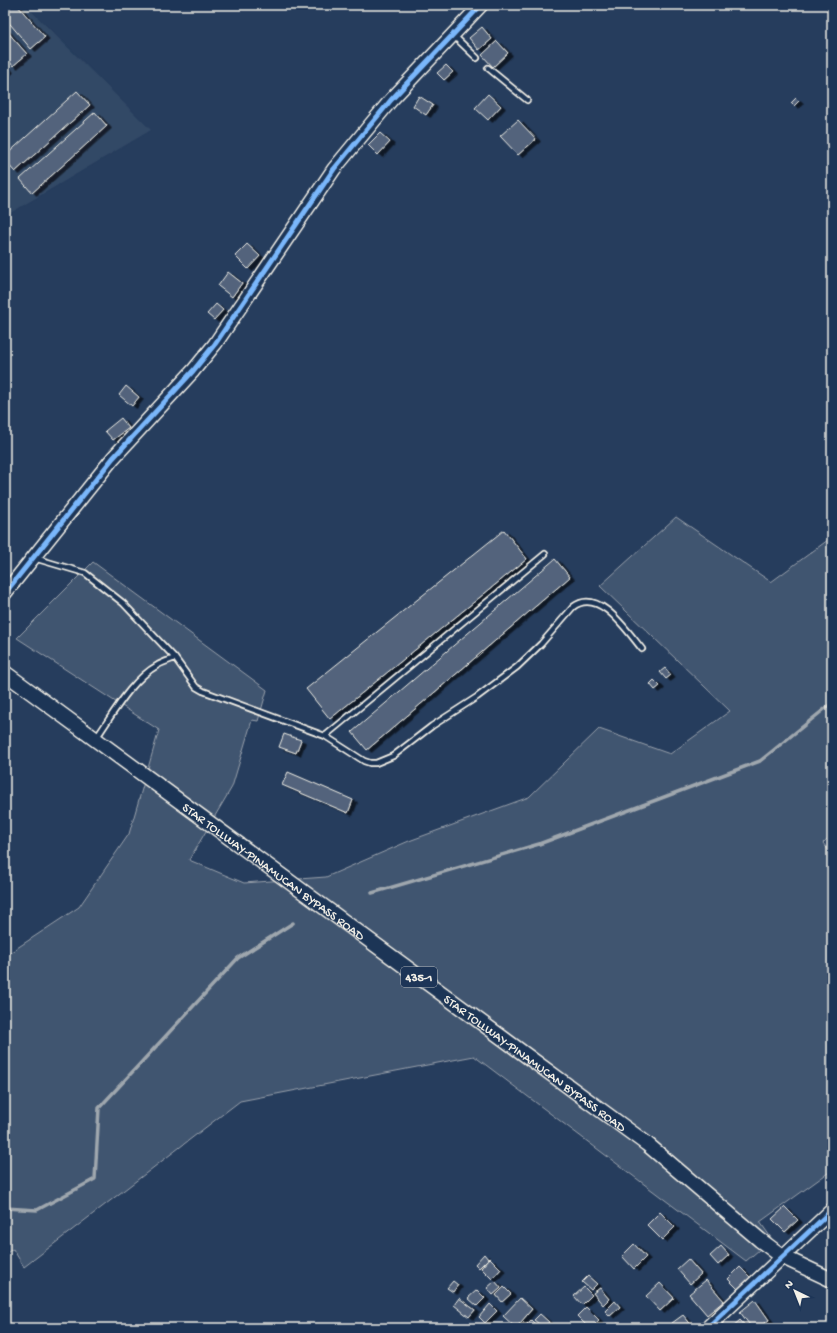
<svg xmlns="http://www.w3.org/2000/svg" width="837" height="1333" viewBox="0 0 837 1333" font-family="'Gochi Hand',sans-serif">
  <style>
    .built { fill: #334966 }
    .green { fill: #40546f; stroke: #9aa2ac }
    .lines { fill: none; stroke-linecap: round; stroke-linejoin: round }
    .stream { stroke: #9fa7ae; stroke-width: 3.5 }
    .building { fill: #52647b; stroke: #f4f1e8; filter: url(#shadow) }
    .lane-casing { stroke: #f4f1e8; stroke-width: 8 }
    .secondary-casing { stroke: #f4f1e8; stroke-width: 16 }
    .primary-casing { stroke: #f4f1e8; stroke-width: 17 }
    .lane { stroke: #1d3557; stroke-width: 4.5 }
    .secondary { stroke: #1d3557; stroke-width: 13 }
    .primary { stroke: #1d3557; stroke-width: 14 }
    .cycleway-casing { stroke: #1d3557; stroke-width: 8 }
    .cycleway { stroke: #7ab7fb; stroke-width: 5 }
    .labels { text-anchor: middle; stroke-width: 3; stroke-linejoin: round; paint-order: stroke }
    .shield { fill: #1d3557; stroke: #b4b9bc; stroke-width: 1 }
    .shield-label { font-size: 12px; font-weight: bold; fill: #f4f1e8 }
    .street-label { font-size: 13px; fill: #f4f1e8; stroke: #1d3557 }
  </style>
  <defs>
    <filter id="shadow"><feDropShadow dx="4.5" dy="2.5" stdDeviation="0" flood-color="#0009"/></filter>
  </defs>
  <rect width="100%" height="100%" fill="#263d5d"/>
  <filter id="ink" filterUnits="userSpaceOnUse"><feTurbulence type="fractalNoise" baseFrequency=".025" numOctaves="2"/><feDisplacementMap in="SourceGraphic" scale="8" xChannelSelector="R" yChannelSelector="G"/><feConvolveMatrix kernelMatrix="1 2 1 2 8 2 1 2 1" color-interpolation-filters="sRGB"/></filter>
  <g filter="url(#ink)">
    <path class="built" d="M5,5h20l126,125 -146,86z"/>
    <path class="green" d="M676,517l95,65 61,-45v297l-9,9 9,12v315l-72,52 12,17 -26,22 -272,-205 -234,45 -216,166 -11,-18 -8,5v-298l74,-49 50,-73 30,-104 -142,-92 76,-76 174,128 -9,31 -6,-1 -20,67 -43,73 55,23 82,-6 83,-36 120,-44 70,-68 71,25 60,-43 -130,-125z"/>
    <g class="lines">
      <path class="stream" d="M372,893l167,-49 221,-83 72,-58
        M5,1208l32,2 58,-31 4,-71 139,-150 55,-35"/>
    </g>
    <path class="building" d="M5,5h12l28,32 -14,12 -26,-31z
      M482,27l10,12 -13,11 -10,-12z
      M5,29l22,25 -14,12 -8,-10z
      M497,41l11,12 -15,14 -11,-12z
      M5,65l4,5 -4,4z
      M446,65l7,7 -9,8 -7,-7z
      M77,91l13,14 -75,67 -10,-11v-5z
      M488,94l13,12 -13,14 -13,-12z
      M419,96l14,9 -7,10 -13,-9z
      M796,98l3,3 -5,5 -3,-3z
      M95,112l12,14 -75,67 -12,-14z
      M518,120l18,19 -18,16 -18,-19z
      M380,133l10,9 -12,13 -10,-10z
      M247,244l13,12 -12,13 -13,-13z
      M228,272l14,11 -10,14 -14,-11z
      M216,304l7,6 -9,10 -7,-6z
      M126,386l13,11 -7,9 -13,-11z
      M121,418l8,10 -16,12 -8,-9z
      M504,530l23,29 -197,160 -24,-30z
      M555,559l15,18 -203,173 -15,-18z
      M665,668l6,7 -5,4 -6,-7z
      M654,680l6,6 -5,4 -5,-6z
      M284,734l17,6 -5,13 -17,-6z
      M288,772l65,28 -5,13 -66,-28z
      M785,1207l13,13 -13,12 -13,-13z
      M660,1212l15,15 -13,13 -15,-15z
      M634,1244l12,13 -12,12 -12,-13z
      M721,1246l8,9 -11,10 -8,-9z
      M484,1254l4,5 -9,9 -4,-4z
      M490,1258l11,11 -9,10 -11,-11z
      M688,1259l13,15 -11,10 -13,-15z
      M740,1267l13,13 -12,12 -13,-13z
      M588,1276l9,8 -6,6 -9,-8z
      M706,1280l18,21 -17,14 -18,-21z
      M453,1281l5,4 -5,7 -6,-4z
      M495,1281l6,7 -8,7 -6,-7z
      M660,1283l14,15 -14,13 -14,-15z
      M504,1287l7,7 -9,8 -6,-7z
      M584,1287l8,8 -10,10 -8,-9z
      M600,1288l9,11 -6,6 -10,-12z
      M477,1290l8,8 -8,8 -9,-8z
      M459,1298l16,12 -6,7 -15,-12z
      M520,1298l12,11 -16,19 -13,-12z
      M755,1300l14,20 -11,8h-6l-12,-16z
      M615,1301l5,6 -10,9 -5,-5z
      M490,1304l7,7 -12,12 -6,-6z
      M586,1307l13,13 -8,8h-2l-12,-12z
      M540,1314l9,8 -5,6 -10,-8z
      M683,1315l11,13h-18l-4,-5z
      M531,1320l8,8h-16z
      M740,1320l7,8h-16z
      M618,1323l4,5h-10z"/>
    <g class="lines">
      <g class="lane-casing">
        <path id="lane" d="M454,36l23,22
          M488,68l39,32
          M34,558l51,15 38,30 52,55 21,29 7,4 122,45 39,25 6,2h6l17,-7 39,-30 45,-29 40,-30 24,-23 32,-37c26,-20 54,24 69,42
          M325,736l220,-182
          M97,737c16,-23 35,-58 61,-72 5,-3 12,-5 17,-7"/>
      </g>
      <g class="secondary-casing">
        <path id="secondary" d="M5,593l108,-135 80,-87 22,-27 119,-175 57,-69 90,-95
          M707,1328l125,-118"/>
      </g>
      <g class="primary-casing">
        <g id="primary">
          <path id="s1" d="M5,673l642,471 113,96 23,17 49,23"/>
        </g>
      </g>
      <use href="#lane" class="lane"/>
      <use href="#secondary" class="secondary"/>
      <use href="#primary" class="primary"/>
      <g class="cycleway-casing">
        <path id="cycleway" d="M5,593l108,-135 80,-87 22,-27 119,-175 57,-69 90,-95
          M707,1328l125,-118"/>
      </g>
      <use href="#cycleway" class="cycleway"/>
    </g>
  </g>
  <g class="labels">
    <rect class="shield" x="401" y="967" width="36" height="20" rx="3"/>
    <g class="shield-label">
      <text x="419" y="981">435-1</text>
    </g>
    <g class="street-label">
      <text dy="5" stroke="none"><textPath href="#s1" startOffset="334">STAR TOLLWAY-PINAMUCAN BYPASS ROAD</textPath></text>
      <text dy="5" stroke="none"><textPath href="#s1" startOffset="658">STAR TOLLWAY-PINAMUCAN BYPASS ROAD</textPath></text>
    </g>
  </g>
  <rect width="837" height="1333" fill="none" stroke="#1d3557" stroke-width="20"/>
  <rect x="10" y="10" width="817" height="1313" fill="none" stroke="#f4f1e8" stroke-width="1.5" filter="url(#ink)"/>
  <g transform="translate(795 1291) rotate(317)" stroke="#1d3557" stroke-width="3" paint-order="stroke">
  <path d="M0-3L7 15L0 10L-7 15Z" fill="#f4f1e8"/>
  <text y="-6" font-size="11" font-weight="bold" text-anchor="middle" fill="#f4f1e8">N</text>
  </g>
</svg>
